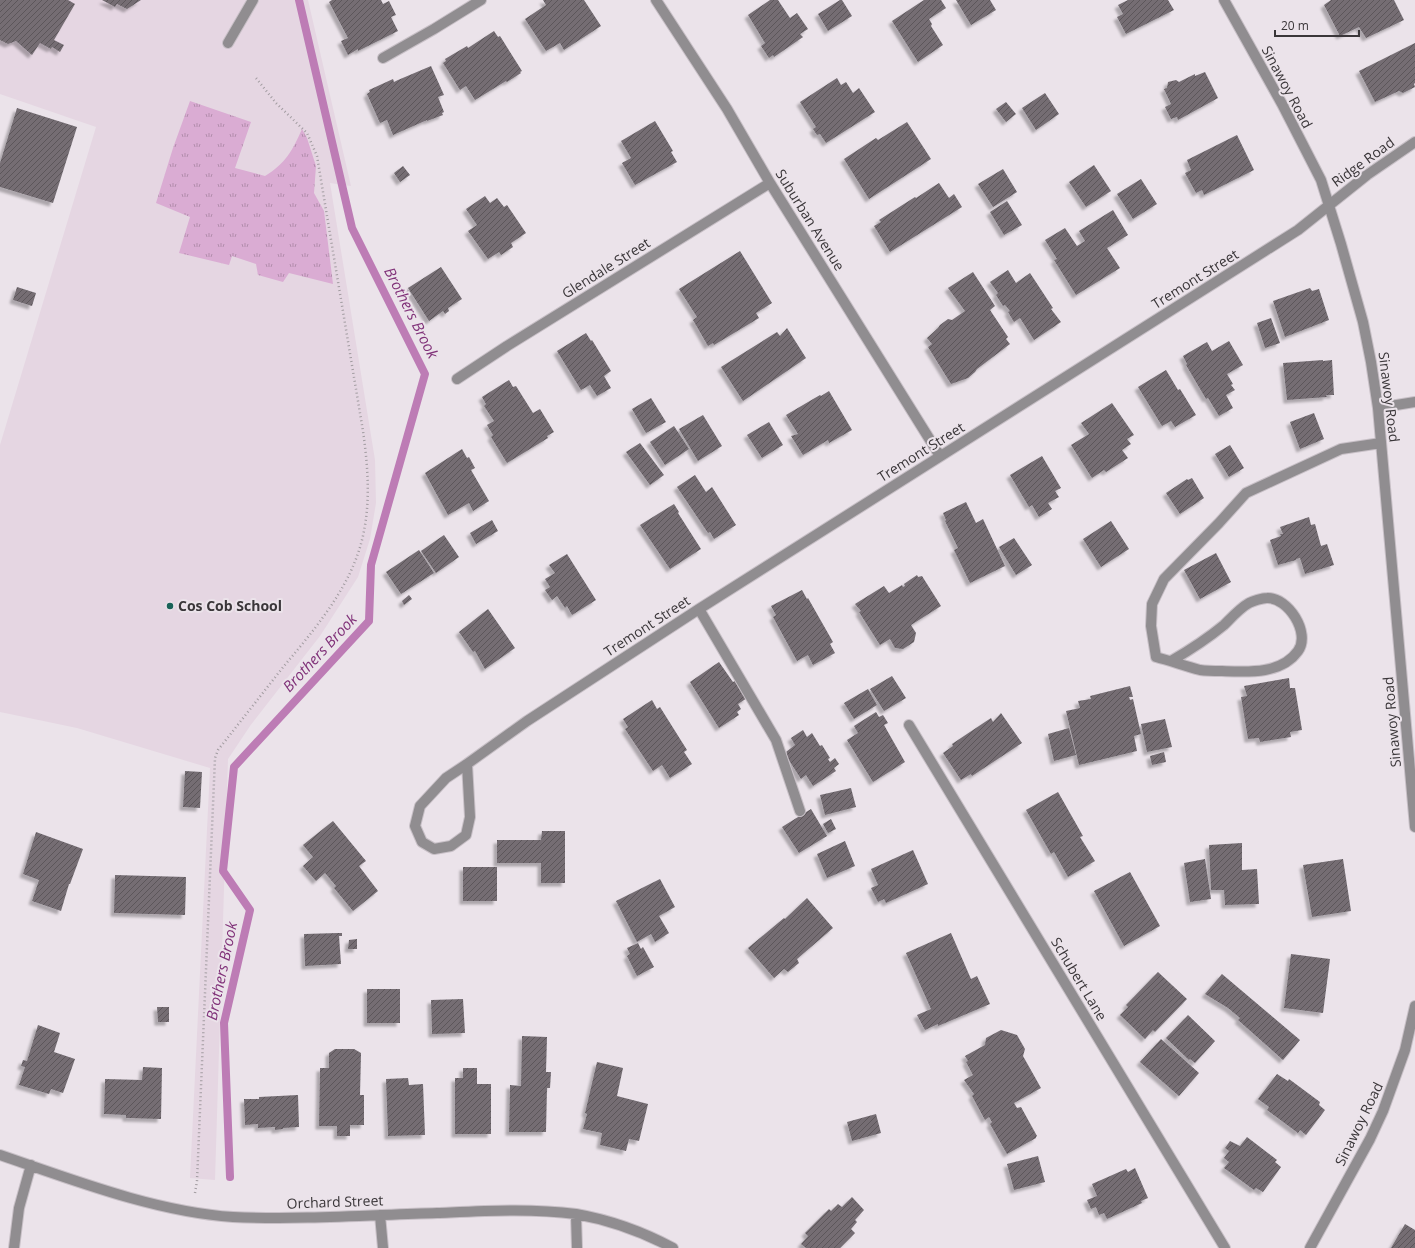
<svg xmlns="http://www.w3.org/2000/svg" width="1415" height="1248" viewBox="0 0 1415 1248" font-family="'Open Sans',sans-serif">
  <style>
    .built { fill: #e5d6e2 }
    .park { fill: url(#park-tufts) }
    .lines { fill: none; stroke-linecap: round; stroke-linejoin: round }
    .stream { stroke: #bd7cb5; stroke-width: 8 }
    .building { fill: url(#building-hatch); filter: url(#shadow) }
    .minor-casing { stroke: #c8c0c7; stroke-width: 12 }
    .path { stroke: #a29ca1; stroke-width: 2.5; stroke-dasharray: 1 3; stroke-linecap: butt }
    .minor { stroke: #908d90; stroke-width: 10 }
    .poi-dot { fill: #196258; stroke: #ebe3ea; stroke-width: 1.5 }
    .labels { text-anchor: middle; stroke-width: 4; stroke-linejoin: round; paint-order: stroke }
    .street-label { font-size: 14px; fill: #3a3639; stroke: #ebe3ea }
    .poi-label { font-size: 14px; font-weight: bold; fill: #3a3639; stroke: #ebe3ea; text-anchor: start }
    .water-label { font-size: 15px; font-style: italic; fill: #803279; stroke: #ebe3ea }
  </style>
  <defs>
    <pattern id="park-tufts" width="24" height="20" patternUnits="userSpaceOnUse"><rect width="24" height="20" fill="#daacd3"/><path d="M3 7l-1-3M5 7V3M7 7l1-3M15 17l-1-3M17 17v-4M19 17l1-3" fill="none" stroke="#b28dac"/></pattern>
    <pattern id="building-hatch" width="6" height="6" patternUnits="userSpaceOnUse"><rect width="6" height="6" fill="#746d73"/><path d="M-1 1l2-2M0 6l6-6M5 7l2-2" fill="none" stroke="#5b565a"/></pattern>
    <filter id="shadow"><feDropShadow dx="-3.5" dy="3.5" stdDeviation="1" flood-color="#0004"/></filter>
  </defs>
  <rect width="100%" height="100%" fill="#ebe3ea"/>
  <path class="built" d="M0,0h308l43,186 -21,-3 45,277 1,43 -6,36 -12,38 -38,59 -70,90 -22,33 -13,421 -25,-2 20,-410 -133,-40 -77,-16v-267l96,-318 -96,-33z"/>
  <path class="park" d="M190,101l61,21 -16,46 30,8c20,-12 28,-26 37,-47l5,9 9,28 -2,27 10,18 9,73 -44,-11 -6,9 -25,-7 -2,-11 -24,-8 -3,9 -50,-12 11,-36 -34,-14 17,-55z"/>
  <g class="lines">
    <path class="stream" d="M230,1177l-6,-154 26,-113 -27,-39 11,-104 135,-146 2,-56 54,-191 -73,-146 -53,-228"/>
  </g>
  <path class="building" d="M0,0h68l7,4 -21,36 10,5 -4,7 -8,-5 -1,2 -11,-6 -8,12 -16,-14 -8,3 -8,-4z
    M102,0h39l-14,9 -10,-5 -2,3z
    M332,0h49l2,4 6,-3 7,14 -5,2 7,14 -40,20v-2l-10,6 -7,-14 7,-3 -19,-36z
    M543,0h41l17,26 -37,24 -4,-7 -14,8 -21,-32 21,-14z
    M770,0h8l12,18 7,-5 11,16 -8,5 3,3 -29,20 -1,-2 -4,3 -8,-12 4,-3 -17,-28z
    M840,0h2l10,16 -24,15 -10,-17z
    M924,0h17l5,8 -17,11 3,5 -1,2 12,19 -25,17 -26,-41z
    M956,0h34l6,10 -25,15z
    M1128,0h40l6,10 -48,24 -9,-17 6,-3 -5,-9z
    M1331,0h63l10,20 -38,18 -7,-11 -19,9 -16,-31z
    M494,31l4,6 2,-1 22,35 -2,1 1,1 -14,9 -1,-1 -31,19 -9,-14 -6,4 -17,-27 3,-2 -1,-2 22,-13 1,2z
    M1415,43v40l-1,1 1,3 -12,6 -4,-2 -24,11 -16,-31z
    M431,66l13,29 -6,2 6,15 -2,1 1,2 -16,6v-1l-34,15 -6,-15 -7,3 -13,-29 3,-2 -1,-2 24,-11 1,3 4,-2z
    M1205,72l13,26 -40,22 -1,-3 -6,2 -6,-12 6,-3 -7,-15 3,-1 1,-6 8,-2 3,2 16,-8v2z
    M837,78l4,7 5,-3 7,11 6,-5 16,24 -49,31 -6,-9 -3,1 -4,-6 3,-2 -16,-25z
    M1045,93l14,21 -23,16 -14,-22z
    M1006,102l10,12 -10,8 -10,-13z
    M17,108l60,19 -24,76 -53,-16v-24z
    M655,121l18,30 -2,1 6,10 -42,23 -13,-22 9,-5 -10,-17z
    M907,122l24,37 -62,40 -25,-40 32,-21 2,2z
    M1237,135l17,35 -50,25 -2,-5 -6,3 -11,-20 6,-3 -4,-10z
    M1094,165l17,26 -25,16 -17,-25z
    M403,166l7,9 -10,7 -6,-9z
    M1003,169l14,23 -24,15 -15,-23z
    M1141,179l16,25 -24,15 -16,-25z
    M939,183l10,15 5,-4 8,13 -72,45 -16,-26 7,-4 -2,-2 36,-23 1,1z
    M485,196l5,7 7,-5 7,9 3,-2 19,28 -15,10 2,4 -12,8 -2,-3 -11,7 -20,-28 9,-6 -11,-16z
    M1007,201l15,24 -18,10 -14,-23z
    M1113,210l15,25 -21,13 13,20 -44,27 -22,-35 3,-1 -12,-19 20,-12 12,18 8,-5 -6,-10z
    M740,251l32,52 -16,10 3,5 -45,27 -1,-2 -5,3 -15,-26 4,-3 -18,-28z
    M441,267l21,32 -14,9 1,3 -4,3 -2,-3 -14,10 -21,-33z
    M1008,270l8,13 14,-10 23,35 -2,1 10,13 -27,18 -14,-22 -6,4 -6,-10 2,-1 -5,-6 -2,1 -7,-11 2,-2 -8,-11z
    M973,272l22,34 -5,4 18,27 -2,2 4,5 -33,25 -2,3 -7,6 -17,6 -23,-37 4,-3 -5,-6 11,-10 2,-3 8,-6 4,1 13,-9 -17,-23z
    M17,287l19,6 -4,13 -19,-6z
    M1310,288l2,3 7,-2 10,31 -44,17 -12,-36z
    M1271,318l9,25 -15,5 -8,-25z
    M787,328l19,30 -63,43 -22,-34 56,-35 3,4z
    M586,333l5,8 1,-1 19,31 -7,5 7,12 -14,8 -7,-11 -9,5 -24,-39z
    M1229,341l14,24 -16,9 6,10 -2,1 4,5 -9,5 7,13 -14,8 -11,-18 -2,1 -20,-34 1,-1 -4,-8 24,-14 5,9z
    M1323,360v1l9,-1 2,35h-8l1,2 -40,3 -4,-37z
    M1166,370l12,20 2,-1 16,26 -21,12 -4,-6 -9,5 -24,-39z
    M509,380l4,7 3,-1 17,27 7,-4 14,23 -7,4 1,2 -41,25 -16,-26 2,-2 -6,-10 7,-4 -10,-15 2,-2 -4,-7z
    M829,391l23,39 -23,13 -1,-3 -25,15 -12,-19 7,-2 -12,-19 34,-20 1,1z
    M651,398l15,24 -20,11 -14,-24z
    M1112,403l22,32 -7,4 4,5 -9,6 6,8 -22,14 -2,-2 -12,8 -21,-33 18,-11 -8,-11z
    M1314,413l10,26 -24,10 -10,-27z
    M703,415l19,31 -24,15 -19,-32z
    M769,422l14,23 -21,13 -15,-23z
    M674,426l15,23 -24,16 -15,-23z
    M640,443l24,32 -14,10 -24,-33z
    M1230,445l14,23 -15,9 -14,-23z
    M462,449l5,9 2,-1 6,11 -4,2 18,31 -16,10 -4,-8 -21,12 -23,-42z
    M1042,456l19,32 -6,3 4,6 -11,6 4,6 -13,8 -7,-12 -3,2 -19,-32z
    M695,475l11,17 6,-5 24,38 -22,14 -4,-7 -2,1 -31,-46z
    M1192,478l12,20 -24,16 -14,-21 21,-14 1,1z
    M966,502l10,21 7,-4 22,47 -35,17 -16,-33 4,-2 -13,-27 1,-1 -3,-7z
    M674,504l5,8 -1,1 23,36 -31,20 -30,-44z
    M1309,517l2,8 4,-1 6,22 6,-2 7,21 -29,9 -5,-16 -4,1v1l-18,5 -8,-25 11,-4 -1,-2h3l-3,-7z
    M492,520l6,11 -22,13 -6,-11z
    M1111,521l18,28 -28,18 -18,-28z
    M444,535l15,22 -23,16 -15,-22z
    M1014,538l18,27 -16,10 -17,-28z
    M419,550l15,23 -33,21 -15,-22z
    M1216,553l15,29 -31,17 -16,-29z
    M567,554l29,46 -24,15 -5,-9 -2,2 -8,-12 -5,4 -7,-10 5,-3 -5,-8 10,-6 -6,-8z
    M917,575l1,2 4,-1 19,30 -30,19 5,8 -2,9 -11,7 -8,-1 -5,-9 -10,6 -21,-33 2,-1 -6,-7 29,-18 5,7 13,-8 1,2 2,-1 -1,-2z
    M802,590l5,9 1,-1 25,44 -3,2 5,9 -22,12 -5,-10 -11,6 -24,-44 3,-2 -5,-9z
    M409,595l3,4 -8,6 -2,-4z
    M488,609l27,39 -30,21 -10,-18 -2,1 -14,-20z
    M719,662l14,20 2,-1 12,17 -9,6 3,5 -4,3 2,3 -20,13 -29,-46z
    M892,676l14,22 -22,13 -14,-22z
    M1289,678l1,10h5l7,42 -12,2 1,5 -31,5 -1,-4 -11,1 -7,-42 6,-1 -3,-10z
    M1130,686l3,11h-4l1,3 3,-1 8,35 -7,2 3,15 -58,14 -13,-54 14,-3 -2,-7 13,-2 -1,-3z
    M868,689l9,16 -23,14 -10,-16z
    M652,700l5,9 3,-2 27,43 -3,2 8,12 -22,14 -8,-13 -9,6 -28,-42 3,-2 -5,-8z
    M876,712l3,5 4,-2 5,8 -4,2 21,37 -32,20 -26,-42 11,-7 -4,-7z
    M1001,713l21,30 -50,33 -1,-2 -10,6 -18,-27 10,-7 -1,-2 39,-26 2,4z
    M1165,719l7,28 -25,5 -6,-28z
    M1069,728l7,27 -22,6 -6,-27z
    M803,730l4,7 5,-4 8,13 2,-1 8,13 -2,1 2,3 5,-4 4,6 -5,4 2,3 -23,15 -7,-11 -5,4 -16,-25 2,-1 -1,-1 9,-7 -4,-7z
    M1164,752l2,10 -14,3 -2,-9z
    M185,771l17,1 -2,36 -17,-1z
    M851,788l5,19 -31,8 -5,-20z
    M1058,792l25,44 -3,1 15,24 -27,16 -14,-25 -3,2 -25,-44z
    M811,809l16,27 -28,17 -17,-26z
    M831,819l5,10 -8,4 -5,-9z
    M333,821l33,40 -7,5 19,25 -25,20 -19,-23 2,-2 -11,-13 -9,8 -13,-15 10,-9 -10,-12z
    M542,831h23v52h-24v-20h-44v-23h44z
    M36,832l47,17 -13,35h-1l-8,27 -29,-10 7,-21 -16,-6z
    M845,841l10,25 -28,12 -10,-24z
    M1242,843v27l15,-1 2,35 -34,1 -1,-15h-13l-2,-45z
    M913,850l15,34 -42,19 -2,-4 -6,3 -7,-14 7,-3 -7,-16z
    M1205,859l6,40 -21,3 -6,-39z
    M1343,859l8,52 -39,6 -9,-52z
    M463,867h34v34h-34z
    M1130,872l30,54 -36,20 -30,-55z
    M115,875l71,2 -1,38 -71,-2z
    M660,879l15,28 -16,9 10,17 -14,9 -4,-8 -14,8 -21,-41z
    M807,898l26,30 -36,31 2,4 -11,9 -4,-3 -10,9 -26,-30 36,-30 1,1z
    M338,933h4v3h-3l2,28 -36,2 -1,-32z
    M951,933l20,46 6,-3 13,28 -52,22v-2l-13,6 -8,-15 14,-6 -25,-56z
    M357,939v10h-9l1,-9z
    M638,943l3,6 2,-2 11,20 -17,9 -10,-20 3,-2 -3,-6z
    M1291,954l39,5 -7,54 -39,-5z
    M1158,972l29,27 -32,33 -2,-2 -8,9 -25,-24 8,-8 -2,-2z
    M1222,974l78,66 -17,20 -45,-40 2,-2 -12,-10 -23,-14z
    M367,989h33v34h-33z
    M463,999l2,34 -33,1 -1,-34z
    M157,1007h12v15h-11z
    M1188,1015l27,26 -20,22 -5,-4 -1,1 -23,-22z
    M38,1025l22,8 -6,19 21,7 -12,34 -12,-4 -2,5 -30,-9 6,-18 -4,-1 2,-6 4,1z
    M1001,1030l16,5 8,14 -2,7 18,32 -27,15 3,5 4,-1 16,29 -1,1v1l-29,16 -17,-30 2,-2 -3,-5 -4,3 -13,-24 2,-2 -10,-14 9,-5 -7,-13 2,-1 -3,-5 20,-11 1,-7z
    M522,1036l25,1 -1,35h5l-1,16h-3l-1,44h-37l1,-47 11,1z
    M1161,1039l38,34 -20,23 -39,-34z
    M335,1049h19l7,4 -1,42h4v30h-14v11h-13v-10h-18l1,-58h9v-15z
    M597,1062l26,6 -6,28 31,8 -9,37 -10,-2 -3,12 -26,-6 2,-12 -19,-4 4,-15 -2,-1z
    M143,1067l19,1 -1,51 -35,-1v-3l-22,-1 1,-35 37,1z
    M463,1068h14v16h14v50h-36v-56h8z
    M1277,1074l11,7 1,-2 31,23 -1,3 6,5 -19,25 -6,-5 -2,3 -31,-23 2,-3 -11,-8z
    M408,1078l1,7 14,-1 2,51 -37,1 -2,-57z
    M298,1095l1,32 -16,1v1l-8,1v-3l-17,1v-4l-13,1 -1,-26h15v-2z
    M876,1114l5,19 -29,8 -5,-19z
    M1247,1137l30,23 -2,2 6,5 -18,25 -7,-4 -2,2 -30,-22 5,-6 -5,-4 5,-7 -4,-3 5,-7 10,5z
    M1038,1156l7,26 -31,8 -7,-26z
    M1135,1168l13,30 -7,3 1,2 -35,16 -3,-6 -5,2 -3,-8 -5,2 -4,-9 10,-4 -5,-12 34,-15 2,3z
    M852,1197l12,13 -9,10 2,2 -6,7 4,4 -15,15h-34l-5,-4 7,-8 -3,-3 24,-24 2,2 7,-7 4,3z
    M1405,1224l10,6v18h-24z"/>
  <g class="lines">
    <g class="minor-casing">
      <path id="minor" d="M656,0l71,109 43,74 170,273
        M1224,0l58,104 39,76 20,64 22,78 8,40 7,46 37,419
        M228,43l25,-43
        M383,58l51,-29 47,-29
        M457,379l50,-33 263,-163
        M1378,408l37,-6
        M699,609l77,131 24,71
        M1171,661c19,-11 36,-22 53,-36 7,-7 16,-17 25,-22 4,-2 13,-5 18,-5 21,-1 44,35 31,53 -17,24 -52,21 -76,20 -7,0 -15,0 -22,-1 -15,-4 -29,-9 -44,-13l-5,-31 1,-22 12,-25 55,-56 27,-30 95,-44 40,-6
        M909,725l316,523
        M467,764l3,53 -4,18 -15,11 -17,3 -12,-7 -7,-16 5,-20 26,-28 21,-14 60,-43 172,-112 599,-379 69,-55 48,-33
        M0,1155c73,25 156,57 233,62 68,3 137,-2 204,-4 46,-2 93,-5 139,1 34,6 67,18 97,34
        M380,1215l3,33
        M576,1215l1,33
        M14,1248l5,-40 12,-43
        M1310,1248l60,-109 13,-28 22,-61 10,-44"/>
    </g>
    <path class="path" d="M195,1193l2,-12 18,-423 3,-8c22,-28 44,-56 66,-84 31,-37 66,-78 78,-126 9,-36 6,-73 1,-109l-46,-275 -10,-23 -31,-30 -20,-25"/>
    <use href="#minor" class="minor"/>
  </g>
  <circle class="poi-dot" cx="170" cy="606" r="4"/>
  <g class="labels">
    <g class="street-label">
      <text transform="translate(1287 87) rotate(62)" y="5">Sinawoy Road</text>
      <text transform="translate(1363 162) rotate(-36)" y="5">Ridge Road</text>
      <text transform="translate(810 220) rotate(58)" y="5">Suburban Avenue</text>
      <text transform="translate(606 268) rotate(-32)" y="5">Glendale Street</text>
      <text transform="translate(1195 279) rotate(-32)" y="5">Tremont Street</text>
      <text transform="translate(1389 397) rotate(83)" y="5">Sinawoy Road</text>
      <text transform="translate(921 452) rotate(-32)" y="5">Tremont Street</text>
      <text transform="translate(647 626) rotate(-33)" y="5">Tremont Street</text>
      <text transform="translate(1392 722) rotate(-95)" y="5">Sinawoy Road</text>
      <text transform="translate(1079 979) rotate(59)" y="5">Schubert Lane</text>
      <text transform="translate(1359 1124) rotate(-64)" y="5">Sinawoy Road</text>
      <text transform="translate(335 1202) rotate(-2)" y="5">Orchard Street</text>
    </g>
    <g class="poi-label">
      <text x="178" y="611">Cos Cob School</text>
    </g>
    <g class="water-label">
      <text transform="translate(411 313) rotate(63)" y="5">Brothers Brook</text>
      <text transform="translate(320 653) rotate(-47)" y="5">Brothers Brook</text>
      <text transform="translate(222 971) rotate(-78)" y="5">Brothers Brook</text>
    </g>
  </g>
  <path d="M1275 30v6h84v-6" fill="none" stroke="#3a3639" stroke-width="2"/>
  <text x="1281" y="30" font-size="12" fill="#3a3639" stroke="#ebe3ea" stroke-width="3" paint-order="stroke">20 m</text>
</svg>
